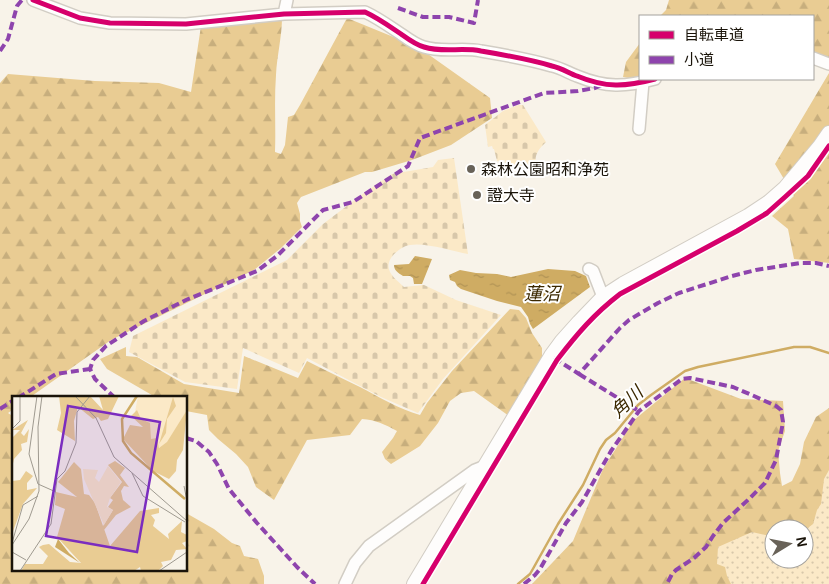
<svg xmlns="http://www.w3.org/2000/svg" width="829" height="584" viewBox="0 0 829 584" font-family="Helvetica,'Noto Sans JP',sans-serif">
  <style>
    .grass { fill: url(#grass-dots); fill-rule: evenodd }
    .forest { fill: url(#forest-firs) }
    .cemetery { fill: url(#cemetery-stones) }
    .water { fill: url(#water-ripples) }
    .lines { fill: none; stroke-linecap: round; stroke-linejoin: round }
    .stream { stroke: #cfac63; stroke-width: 2.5 }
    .minor-casing { stroke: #d2cdc4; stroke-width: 14 }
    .major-casing { stroke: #d2cdc4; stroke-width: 16 }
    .minor { stroke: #fefdfc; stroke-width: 11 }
    .major { stroke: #fefdfc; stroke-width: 14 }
    .quiet { stroke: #8e44ad; stroke-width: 4; stroke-dasharray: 8 4; stroke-linecap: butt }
    .cycleway-casing { stroke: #fff; stroke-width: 8 }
    .cycleway { stroke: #d6006c; stroke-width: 5 }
    .poi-dot { fill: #686258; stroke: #fff; stroke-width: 2 }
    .labels { text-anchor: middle; stroke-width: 4; stroke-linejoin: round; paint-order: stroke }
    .poi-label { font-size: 16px; fill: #1a140a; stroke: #fff; text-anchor: start }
    .water-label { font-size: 18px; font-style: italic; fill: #3b2800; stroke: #fff }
    .inset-river { fill: none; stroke: #cfac63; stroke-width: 2.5 }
    .inset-road { fill: none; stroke: #9f9a90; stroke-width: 1 }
    .view { fill: #7b2cbf; fill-opacity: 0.15; stroke: #7b2cbf; stroke-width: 2.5 }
    .inset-edge { fill: none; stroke: #1a140a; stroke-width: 2.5 }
  </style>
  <defs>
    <pattern id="grass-dots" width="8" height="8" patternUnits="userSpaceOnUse" patternTransform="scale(1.25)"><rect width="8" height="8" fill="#fbe9c7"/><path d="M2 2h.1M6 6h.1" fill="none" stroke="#d7c7aa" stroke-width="1.8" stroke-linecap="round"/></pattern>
    <pattern id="forest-firs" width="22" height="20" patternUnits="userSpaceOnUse" patternTransform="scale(1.25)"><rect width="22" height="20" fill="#e9cc93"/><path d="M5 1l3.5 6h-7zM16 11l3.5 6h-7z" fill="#c7ae7d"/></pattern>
    <pattern id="cemetery-stones" width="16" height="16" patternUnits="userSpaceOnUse" patternTransform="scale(1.25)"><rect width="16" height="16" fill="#fbe9c7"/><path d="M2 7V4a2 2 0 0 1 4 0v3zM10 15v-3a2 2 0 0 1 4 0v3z" fill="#d7c7aa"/></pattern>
    <pattern id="water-ripples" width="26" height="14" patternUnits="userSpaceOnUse" patternTransform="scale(1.25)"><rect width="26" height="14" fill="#cfac63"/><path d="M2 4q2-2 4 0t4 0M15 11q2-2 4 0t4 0" fill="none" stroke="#b19355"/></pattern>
  </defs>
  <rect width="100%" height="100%" fill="#f8f3e9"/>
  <path class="grass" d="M829,444v140h-155l31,-47 78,-32zM774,529h30v30h-30z"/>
  <path class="forest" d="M669,0h160v60l-16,-6v-38h-153l6,-6z
    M282,17c0,20 -5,38 -6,58 -2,26 0,52 -1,77l6,2 4,-9 3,-28 6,-2 6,-10 47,-87 71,29 72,51 2,20 -41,27 -39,15 -40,12h-7l-64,25 -4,6 3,11v7l2,6 -21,21 -27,22 -143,70 -82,58h-15v11l-6,4 6,4v153h172v-57l28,16 18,14 8,3 4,10 14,3 6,17v8h-264v-501l8,-9 87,7 64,2 32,9 10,-66z
    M640,43v34l-6,2 -11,-2 3,-15z
    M829,73v190l-35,-4 -6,-30 -16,-13 22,-20 -19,-32z
    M510,309l9,1 7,8 6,15 10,15v14l-33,54 -35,-25 -13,2 -11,8 -12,22 -18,23 -29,18 -6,-5 -3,-7 11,-14 4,-7c-13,-7 -21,-11 -35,-12l-12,16 -43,5 -33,60 -18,-13 -8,-20 -12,-13 -18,-15 -9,-9 -2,-15 -21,-4v-13h-29l-50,-29 -7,-10 26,-12v9l11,1 47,27 55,9 5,-37 54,22 9,-17c17,9 35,17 53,26 19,10 39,22 60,28l7,-12 25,-32z
    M685,378l56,21 42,2 2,30 -7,20 2,22 2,13 10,-5 8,-17 4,-22 12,-25 13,-9v62l-5,9 -3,25 -4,6 -4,14 -9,7v-2h-30v8l-22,-5 -34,15 -1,17 8,3 2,9 4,8h-199l41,-43 30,-72 31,-49z"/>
  <path class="cemetery" d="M518,105h5l23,37c-7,7 -12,12 -10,23l-30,2 -1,-7 -8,1 -3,-12h-1l-1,-3 -4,1 -3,-22 18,-14z
    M454,158l14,96c-15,-3 -44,-12 -58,-9 -7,1 -15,7 -19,13 -8,13 5,21 13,29l20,-2 32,15 45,15 -58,64 -25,34 -37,-16 -74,-39 -8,15 -56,-25 -6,41 -52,-7 -56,-30 4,-16 154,-76 36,-36 41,-31 28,-19 41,-7 5,-7z"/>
  <path class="water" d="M415,256l17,3 -10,25h-8l-1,-6 -3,-2h-7c-5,-3 -9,-6 -9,-11l15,-1z
    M548,269l27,2 11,5 4,11 -57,42 -3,-5 -2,-7 -7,-10 -24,-6 -36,-12 -4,-3 -2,-4 -5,-2 -1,-5 11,-5 16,3 21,1 14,3z"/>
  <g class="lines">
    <path class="stream" d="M518,584l12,-10 4,-7 24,-43 25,-39 17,-36 6,-9 9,-7 23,-28 13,-10 34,-24 13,-4 96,-20h16l19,6"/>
    <g class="minor-casing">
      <path id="minor" d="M33,0l47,18 30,5 76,1 98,-10 81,-2c13,6 24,14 36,22 7,5 15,11 23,13 19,6 38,0 57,4 24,4 48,8 71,15 9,2 17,7 25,10 29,12 48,11 78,3
        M284,14l3,-14
        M813,58l16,6
        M639,129l4,-47
        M589,269l4,2 10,26
        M345,584l10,-21 14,-17 106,-76 10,-4"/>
    </g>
    <g class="major-casing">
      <path id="major" d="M414,584l137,-228 11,-15 17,-19 24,-25 20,-13 125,-68 21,-14 16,-14 35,-42 9,-13"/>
    </g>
    <use href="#minor" class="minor"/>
    <use href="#major" class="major"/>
    <path class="quiet" d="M398,8l25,9h26l25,6 4,-23
      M0,51l8,-12 9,-33 5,-6
      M554,358l25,16 41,-46 9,-8 29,-17 21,-10 53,-17 24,-6 44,-7h16l13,3
      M579,374l60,37
      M18,398l38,-24 34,-5
      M115,398l-20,-19 -5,-10 3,-9 13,-14 38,-25 42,-21 71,-29 20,-15 46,-46 30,-8 55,-36 12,-28 124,-45 34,-2 17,-3 7,-3
      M0,409l14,-9
      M186,438l10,3 13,11 8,12 12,25 28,34 40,44 18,17
      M524,584l11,-9 5,-6 26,-46 16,-21 29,-51 28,-40 43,-32 8,-1 43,9 21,9 22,10 5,4 2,12 -7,38 -11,23 -15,15 -27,25 -10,13 -7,11 -12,11 -18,12 -4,4 -5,10"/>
    <g class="cycleway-casing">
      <path id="cycleway" d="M33,0l47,18 30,5 76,1 98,-10 81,-2c13,6 24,14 36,22 7,5 15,11 23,13 19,6 38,0 57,4 24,4 48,8 71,15 9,2 17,7 25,10 29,12 48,11 78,3
        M423,584l134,-224c20,-26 37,-46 63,-66l117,-63 30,-18 18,-16 23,-21 21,-30"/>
    </g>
    <use href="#cycleway" class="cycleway"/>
  </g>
  <g class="poi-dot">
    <circle cx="471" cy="169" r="5"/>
    <circle cx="477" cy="195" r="5"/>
  </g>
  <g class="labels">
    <g class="poi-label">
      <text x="481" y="175">森林公園昭和浄苑</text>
      <text x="487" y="201">證大寺</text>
    </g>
    <g class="water-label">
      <text x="542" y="300">蓮沼</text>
      <text transform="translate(627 402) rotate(-43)" y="6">角川</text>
    </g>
  </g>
  <g transform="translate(12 396)">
    <rect width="175" height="175" fill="#f8f3e9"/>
    <path d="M126,0h49v20l-22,35 -16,-11 -3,-13 -11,-15z" fill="#fbe9c7"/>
    <path d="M47,0h31l13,14 -4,-14h20l-11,23 -7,2 -3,-4 -5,2 -15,-12 -4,14 1,20 -18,-11 4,-17zM161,1l3,9 -9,13 -1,14 -7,11zM125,14l4,9 9,4 1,16 6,-1 2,10 8,-6 20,-32 -4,40 -6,10 -1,11 -7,8 -16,-8 -30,-32 7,-14 13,2 -12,-11zM16,24l-7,13 3,3 5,-7 -2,13 -6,2 1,6 -8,9 -2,9v-30l8,-8h-8zM103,65l10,7 -5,7 9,12 -5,-1 -3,5 2,9 8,7 -15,8 -12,15 -1,-4 10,-16 -5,-3 5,-7 -3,-2 12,-16 -14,-17zM62,66l7,7 3,25 5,1 6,8 15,43 30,-35 19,-3v5l-8,2 4,5 -2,6 16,13 -1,-5 14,-13 -1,11 6,3v6l-5,2 5,6 -11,1 -5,10 -10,2 2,4 -5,5h-17l-1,-4 -6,4h-113l4,-7h18l5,-8 -9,-9 4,-2 6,-1 21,18 11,1 -24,-26 8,-28 -10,-4 1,-13 21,5 -19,-15zM14,75l7,5 -6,7v7l10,-2 -14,16 -11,30v-53l8,-1z" fill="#e9cc93"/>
    <path d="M96,70l13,16 -11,16 -3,9 6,3 -9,15 -20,-46 -1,-10 15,1 -3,8 4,4z" fill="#fbe9c7"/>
    <path d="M46,143l11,14 11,10 -25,-16z" fill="#cfac63"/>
    <path class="inset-river" d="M125,0l-15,23 1,22 8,12 54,46"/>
    <path class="inset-road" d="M25,0l-8,58 9,30 18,8M63,0l21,22 18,39 73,64M0,33l8,-8v-25M120,77l11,23 42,26M172,90l3,15M0,147l11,-38 15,-9M0,149l17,-26 10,-28 -1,-64 4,-31M0,156l14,8M8,175l31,-47 6,-45 8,-8 11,-28 1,-31 13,-16M147,175l28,-19"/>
    <path class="view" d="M56,10l92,16 -23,130 -91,-16z"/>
    <rect width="175" height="175" class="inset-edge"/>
  </g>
  <rect x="639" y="15" width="175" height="65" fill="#ffffff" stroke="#a3a19d"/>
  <rect x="649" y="31" width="25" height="8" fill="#d6006c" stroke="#a3a19d"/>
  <text x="684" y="40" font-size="15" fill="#1a140a">自転車道</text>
  <rect x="649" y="56" width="25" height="8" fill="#8e44ad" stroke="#a3a19d"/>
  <text x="684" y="65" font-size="15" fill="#1a140a">小道</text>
  <g transform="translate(789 544) rotate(80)"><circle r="24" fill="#ffffff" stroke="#a3a19d"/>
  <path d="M0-4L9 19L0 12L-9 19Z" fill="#686258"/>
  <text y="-8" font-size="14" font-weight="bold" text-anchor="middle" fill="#1a140a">N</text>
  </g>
</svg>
